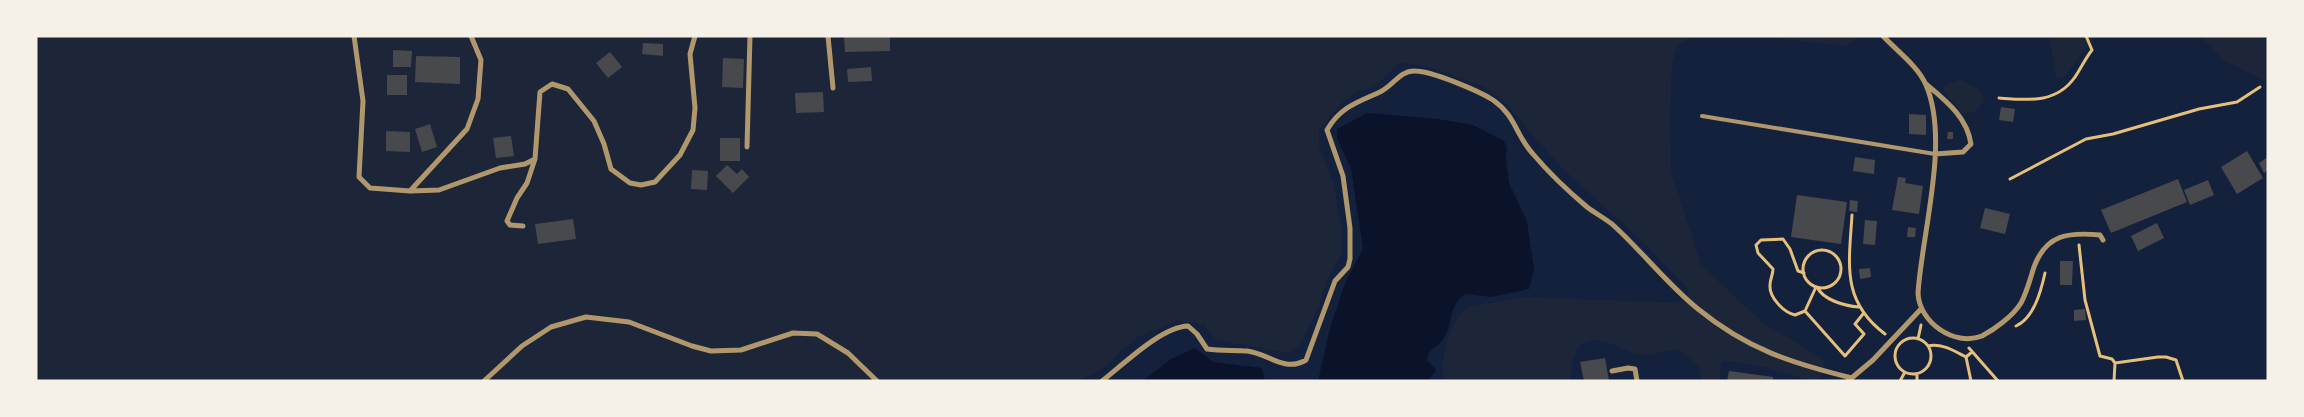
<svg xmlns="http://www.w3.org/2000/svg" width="2304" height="417" viewBox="0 0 2304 417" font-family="Lato,sans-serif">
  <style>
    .green { fill: #1d2539 }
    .water { fill: #0b132b }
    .building { fill: #48494c }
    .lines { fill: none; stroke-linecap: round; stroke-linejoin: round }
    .path { stroke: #e5c07b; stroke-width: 3 }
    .service { stroke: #b1986c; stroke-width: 4 }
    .minor { stroke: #b1986c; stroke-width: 5 }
  </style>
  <rect width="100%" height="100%" fill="#14213d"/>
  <path class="green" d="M36,36h1658l-16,9 -6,17 -2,55 1,55 30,93 61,57 61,37 2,8 -5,11 -7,3 -48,-14 -37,-6 -6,1 -3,19h-17l-4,-16 -20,-16c-12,2 -31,8 -42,5 -10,-3 -19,-9 -29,-12 -31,-10 -35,17 -37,39h-124c-2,-5 -4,-11 -3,-16 1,-18 10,-49 25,-58l57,-10 157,6 6,-4v-11l-47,-48 -78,-71 -59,-67 -18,-14 -54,-20 -25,-5 -8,1 -25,23 -17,5 -14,10 -24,28v16l15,40 8,46 -1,23 -14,24 -9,30 -18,35 -11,9 -73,-13 -12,-16 -26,-3 -41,16 -36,33 -24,11h-1041z
    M1758,36h104l-16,10z
    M2048,36h47l-29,39 -5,3 -5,-2c-4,-13 -2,-27 -8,-40z
    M2201,36h67v46l-44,-21z
    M1959,80c12,4 22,7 26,20l-9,11 -12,3 -20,-22 1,-7z"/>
  <path class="water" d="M1367,113l71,6 35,6 31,16 3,7 -1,12 3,23 18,38 7,49 -5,19 -38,8 -26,-3c-19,16 -10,27 -22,45 -6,10 -13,7 -16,21l9,10 -8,11h-110l12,-53 15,-45 18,-34 -12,-80 -14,-31v-9z
    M1195,348l18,14 49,6 3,13h-122l28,-22z"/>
  <path class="building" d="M844,36h46v15l-45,1z
    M643,43l20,1v12l-21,-2z
    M393,50l19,1 -1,16h-18z
    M610,52l12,15 -14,11 -12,-15z
    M416,56l44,1v27l-45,-2z
    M723,58l21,1 -1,29 -21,-1z
    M871,67l1,14 -24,1 -1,-13z
    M387,75h20v20h-20z
    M823,92l1,20 -28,1 -1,-20z
    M2001,107l14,2 -2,13 -14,-2z
    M1909,114l17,1v20l-17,-1z
    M430,124l7,23 -15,5 -7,-23z
    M386,131l24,1v20l-24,-1z
    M1948,132h5v7h-6z
    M511,136l3,20 -18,2 -3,-20z
    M720,138h20v23h-20z
    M2247,151l16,27 -26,16 -16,-27z
    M1855,157l20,3 -1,14 -21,-3z
    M2268,157v13l-4,3 -5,-10z
    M727,165l10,9 5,-5 7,8 -16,16 -17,-17z
    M692,170l16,1 -1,19 -16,-1z
    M1898,177l8,1 -1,5 18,3 -4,28 -27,-4z
    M2178,179l9,23 -76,31 -10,-23z
    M2208,180l6,15 -24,10 -6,-15z
    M1797,195l50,7 -6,42 -50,-7z
    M1850,200l8,1 -1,11 -8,-1z
    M1985,208l25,6 -5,20 -25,-6z
    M573,219l3,20 -38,5 -3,-20z
    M1865,220l12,1 -2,24 -12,-1z
    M2157,223l7,15 -26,13 -7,-15z
    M1908,227l8,1 -1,9h-8z
    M2060,261h13l-1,24h-12z
    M1870,268l1,9 -11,2 -1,-10z
    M2085,309l1,11 -12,1v-11z
    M1605,358l4,23h-25l-4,-19z
    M1729,371l44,6v4h-46z"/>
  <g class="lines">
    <path class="path" d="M1999,98c29,2 57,6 76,-21 6,-9 10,-18 17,-27l-6,-14
      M2010,179l76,-40 27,-5 86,-25 38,-7 23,-15
      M1852,215c-3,49 -11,86 33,119
      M2079,245l6,55 15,56 12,3 3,4 -1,18
      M1803 269a19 19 0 1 1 38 0a19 19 0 1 1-38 0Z
      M1804,273l-6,-2 -8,-22 -7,-10 -22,1 -5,5 2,8 15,16c0,6 -3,10 -3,16 -1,12 13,27 25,30l10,-4
      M1816,287l-11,24 40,45 19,-22 -9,-10 8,-10
      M1817,287c6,13 28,19 42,20
      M2016,326c18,-8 25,-35 29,-53
      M1895 356a18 18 0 1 1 36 0a18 18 0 1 1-36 0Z
      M1918,339l3,-14
      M1928,346c14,-3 26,5 38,11
      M1969,348l29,33
      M2115,363l43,-6h8l10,3 7,21
      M1900,381l5,-9
      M1917,381v-7
      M1971,381l-5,-24 6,-5"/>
    <path class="service" d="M1702,116l233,38"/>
    <path class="minor" d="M354,36l9,65 -4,76 11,11 40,3 29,-1 61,-22 25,-4 10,-5 5,-67 12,-8 16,5 26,32 10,23 7,25 19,14 11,2 14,-3 25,-27 13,-25 2,-22 -5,-54 5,-18
      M828,36l5,52
      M1883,36c14,15 35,30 43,49 24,56 -4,147 -8,208 1,29 36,54 64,43 13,-7 31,-20 39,-33 6,-11 9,-24 13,-36 12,-33 35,-35 66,-32l3,5
      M1926,84c20,17 41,33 45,60l-8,8 -28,2
      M747,147l3,-111
      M410,191l57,-62 11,-30 3,-39 -10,-24
      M523,226l-13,-1 -3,-4 10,-23 10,-15 8,-24
      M1612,371l16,-3 7,1 2,12
      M484,381l38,-35 29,-19 35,-10 43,5 63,24 19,5 30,-1 52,-17 24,1 31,19 29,28
      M1102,381c22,-17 59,-54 86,-55l9,8 10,15c14,2 27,1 40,2 21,2 37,22 59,9l29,-79 13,-14 2,-8v-31l-7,-52 -16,-46c13,-23 31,-28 53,-38 13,-6 20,-22 35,-21 17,0 64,20 78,29 23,16 23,36 40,54 16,19 35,37 54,53 8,6 17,11 25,17 30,27 55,60 86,85 49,40 93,54 154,69
      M1848,381l25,-21 48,-51"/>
  </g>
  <rect width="2304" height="417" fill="none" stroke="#f6f1e7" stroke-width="75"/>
</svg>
